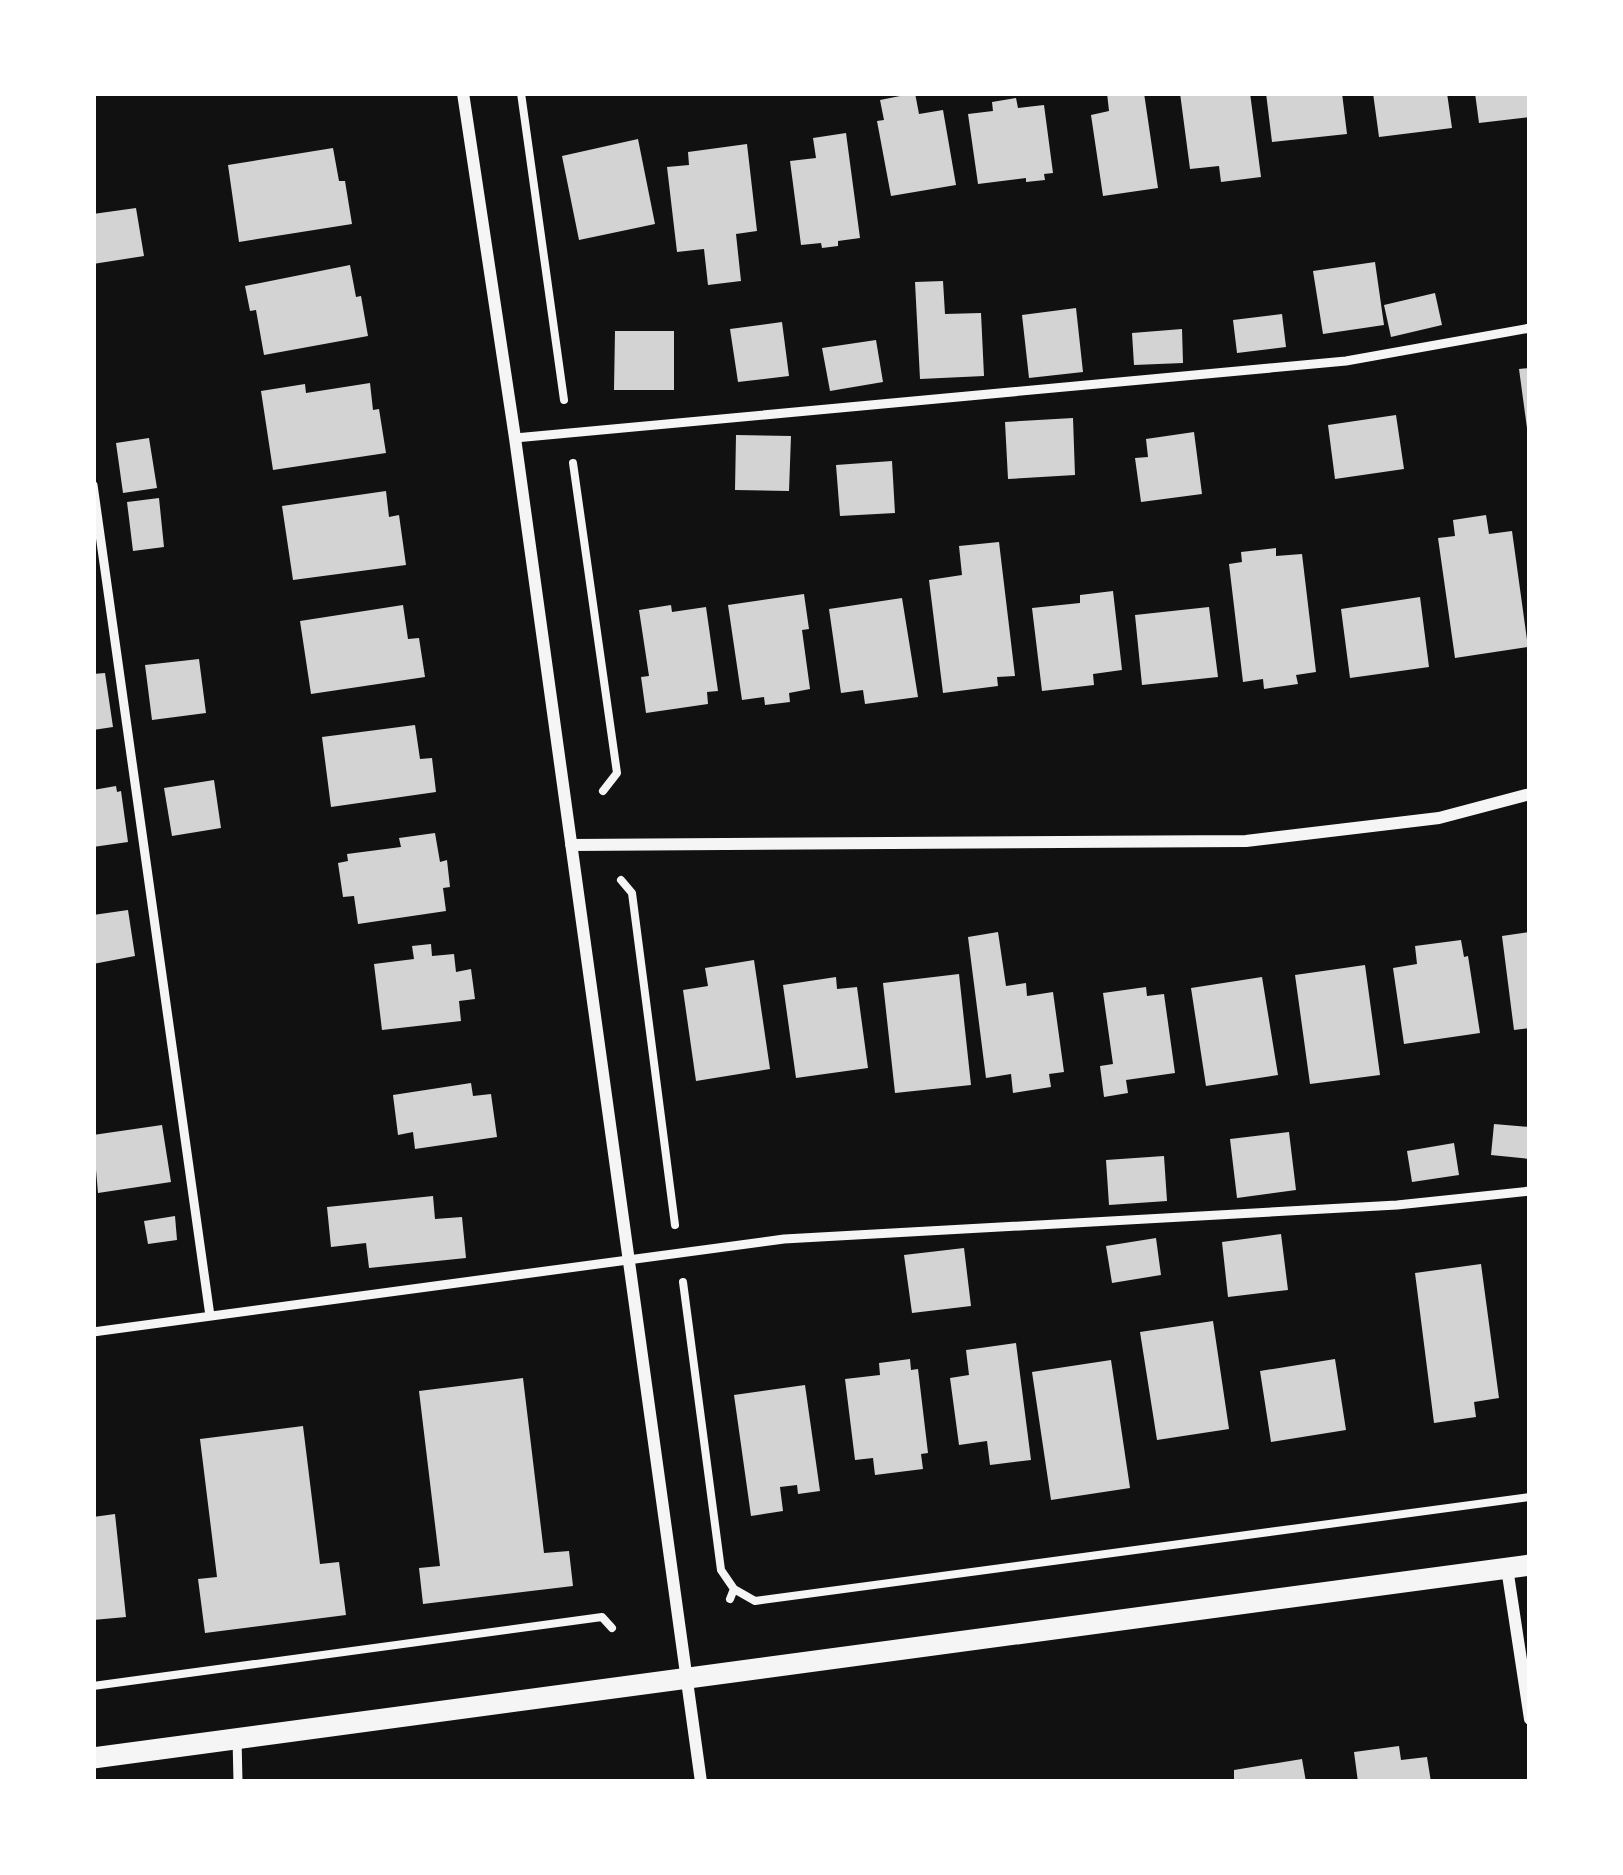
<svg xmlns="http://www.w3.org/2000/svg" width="1623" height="1875" viewBox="0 0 1623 1875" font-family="Ubuntu,sans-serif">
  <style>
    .building { fill: #d3d3d3 }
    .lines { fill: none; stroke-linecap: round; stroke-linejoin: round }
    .path { stroke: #f5f5f5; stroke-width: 8 }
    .service { stroke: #f5f5f5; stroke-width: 9 }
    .minor { stroke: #f5f5f5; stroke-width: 12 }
    .tertiary { stroke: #f5f5f5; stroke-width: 21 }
  </style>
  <rect width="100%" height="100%" fill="#111"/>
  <path class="building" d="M915,93l4,21 24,-4 13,75 -65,11 -14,-75 7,-1 -4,-20z
    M1107,93h37l14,95 -55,8 -12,-81 18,-4z
    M1180,93h70l11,84 -40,5 -2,-16 -29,3z
    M1266,93h76l5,41 -75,8z
    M1373,93h74l5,35 -73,9z
    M1475,93h55v24l-51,6z
    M1016,98l2,10 26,-3 9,68 -9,1 1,6 -19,2v-4l-48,6 -10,-70 25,-3 -1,-9z
    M846,133l14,105 -22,3v5l-16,2 -1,-5 -20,2 -11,-84 26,-3 -3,-20z
    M638,139l17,85 -76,16 -17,-84z
    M747,144l10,87 -21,3 5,47 -33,4 -4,-36 -27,3 -10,-85 22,-2 -1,-13z
    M333,148l6,33h6l7,43 -113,18 -11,-77z
    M136,208l8,48 -51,8v-50z
    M1375,262l9,63 -61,9 -10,-63z
    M350,265l6,32 5,-1 7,40 -104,19 -8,-45 -6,1 -5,-25z
    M943,281l2,33 36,-1 3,63 -64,3 -5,-97z
    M1435,293l7,32 -51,12 -7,-32z
    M1076,308l7,64 -54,6 -7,-63z
    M1282,314l4,33 -49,6 -4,-33z
    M782,322l7,54 -51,6 -8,-53z
    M1182,329l1,34 -49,2 -2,-32z
    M615,331h59v59h-60z
    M876,340l7,42 -53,9 -8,-43z
    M1530,368v60h-3l-8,-59z
    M370,383l3,27 6,-1 7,44 -113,17 -12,-79 44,-7 1,9z
    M1396,415l8,54 -69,10 -7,-54z
    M1073,418l2,57 -67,4 -3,-57z
    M1194,432l8,62 -61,8 -6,-44 13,-1 -2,-18z
    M736,435l55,1 -2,55 -54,-1z
    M149,438l8,50 -34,5 -7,-50z
    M892,461l3,52 -55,3 -4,-51z
    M386,491l3,26 10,-2 7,50 -113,15 -11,-74z
    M159,498l5,49 -31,4 -6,-49z
    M1486,515l3,19 23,-3 16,116 -73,11 -17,-120 17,-2 -2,-16z
    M999,542l16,134 -18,1 1,9 -55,7 -14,-113 33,-5 -3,-29z
    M1276,548v8l26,-2 14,118 -20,3 2,9 -34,5 -1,-10 -20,3 -14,-118 13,-2 -1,-10z
    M1113,591l9,79 -29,4 1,11 -52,6 -10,-83 48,-5v-8z
    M804,594l5,35 -7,1 8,59 -21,4 1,9 -25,3 -1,-8 -22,3 -14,-95z
    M1420,597l9,70 -79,11 -9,-69z
    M902,598l16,99 -53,7 -2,-14 -22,3 -12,-84z
    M403,605l5,34 11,-1 6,39 -114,17 -11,-73z
    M671,605l1,7 34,-5 12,84 -11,1 1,12 -62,9 -5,-36 8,-1 -10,-66z
    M1209,607l9,70 -76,8 -7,-70z
    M199,659l7,54 -54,7 -7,-55z
    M105,673l8,54 -20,3v-56z
    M415,725l5,34 12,-1 4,34 -105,15 -9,-70z
    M214,780l7,48 -49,8 -8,-48z
    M116,786l1,6 4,-1 7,51 -35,5v-57z
    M435,833l5,29 7,-2 3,27 -7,1 3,23 -88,13 -4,-28 -11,1 -5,-34 10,-2 -1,-7 54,-7 -2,-9z
    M128,910l7,46 -42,8v-49z
    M998,932l8,54 20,-3 1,13 26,-4 11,80 -15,2 2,13 -38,6 -2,-19 -25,4 -18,-141z
    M1530,932v96l-16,2 -12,-94z
    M1461,940l3,17 4,-1 12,77 -76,11 -11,-76 24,-4 -2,-18z
    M431,944l1,12 22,-2 2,18 15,-3 4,30 -16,2 2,20 -79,9 -8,-66 40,-5 -2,-13z
    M754,960l16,109 -74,12 -13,-91 25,-4 -3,-18z
    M1365,965l15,110 -70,9 -15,-109z
    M959,974l12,111 -76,8 -12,-110z
    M836,977l1,12 20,-2 11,81 -72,10 -13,-93z
    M1262,977l16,98 -72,11 -15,-98z
    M1146,987l1,9 17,-2 11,79 -49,7 2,13 -24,4 -4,-31 13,-2 -10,-71z
    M471,1083l2,13 18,-2 6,43 -82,12 -2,-17 -15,3 -5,-40z
    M1494,1124l36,3v32l-39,-4z
    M162,1125l9,57 -73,11 -5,-58z
    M1289,1132l7,58 -59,8 -7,-59z
    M1454,1143l5,32 -47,7 -5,-31z
    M1164,1156l3,45 -58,4 -3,-45z
    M433,1196l2,23 27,-2 4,41 -97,10 -3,-25 -35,4 -4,-40z
    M175,1216l2,24 -29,4 -4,-23z
    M1281,1234l7,56 -60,7 -6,-55z
    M1156,1238l5,37 -49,8 -6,-37z
    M964,1248l7,58 -59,7 -8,-58z
    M1481,1264l18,134 -25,4 2,15 -42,6 -19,-150z
    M1213,1321l16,108 -72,11 -17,-108z
    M1016,1343l15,117 -41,5 -3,-24 -28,4 -9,-67 19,-3 -3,-25z
    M910,1359l1,11 7,-1 10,84 -7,1 2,15 -48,6 -2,-17 -18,2 -10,-81 35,-4 -1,-12z
    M1335,1359l11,71 -75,12 -11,-71z
    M1111,1360l19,128 -79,12 -19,-128z
    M523,1378l21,175 25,-2 4,35 -150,18 -4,-36 21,-2 -21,-175z
    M805,1385l15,106 -22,3 -1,-9 -17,2 3,24 -32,5 -17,-121z
    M303,1426l17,138 19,-2 7,53 -141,18 -7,-54 19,-2 -17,-138z
    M115,1514l11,103 -33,3v-103z
    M1399,1746l2,14 26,-3 4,25h-73l-4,-30z
    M1302,1759l4,23h-72v-12z"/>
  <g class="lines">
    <path class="path" d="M521,93l43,307
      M573,463l44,310 -14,18
      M621,880l11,13 43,332
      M683,1282l38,288 13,19
      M730,1599l4,-10 21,12 775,-104
      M93,1686l509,-69 10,11"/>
    <path class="service" d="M515,438l831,-77 184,-33
      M93,485l117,831
      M93,1332l691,-93 613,-34 133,-14
      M237,1738l1,44"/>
    <path class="minor" d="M463,93l52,345 186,1344
      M571,845l675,-4 193,-23 91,-24
      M1507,1568l23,151"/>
    <path class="tertiary" d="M93,1758l1437,-193"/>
  </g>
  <rect width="1623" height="1875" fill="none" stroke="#ffffff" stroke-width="192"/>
</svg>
